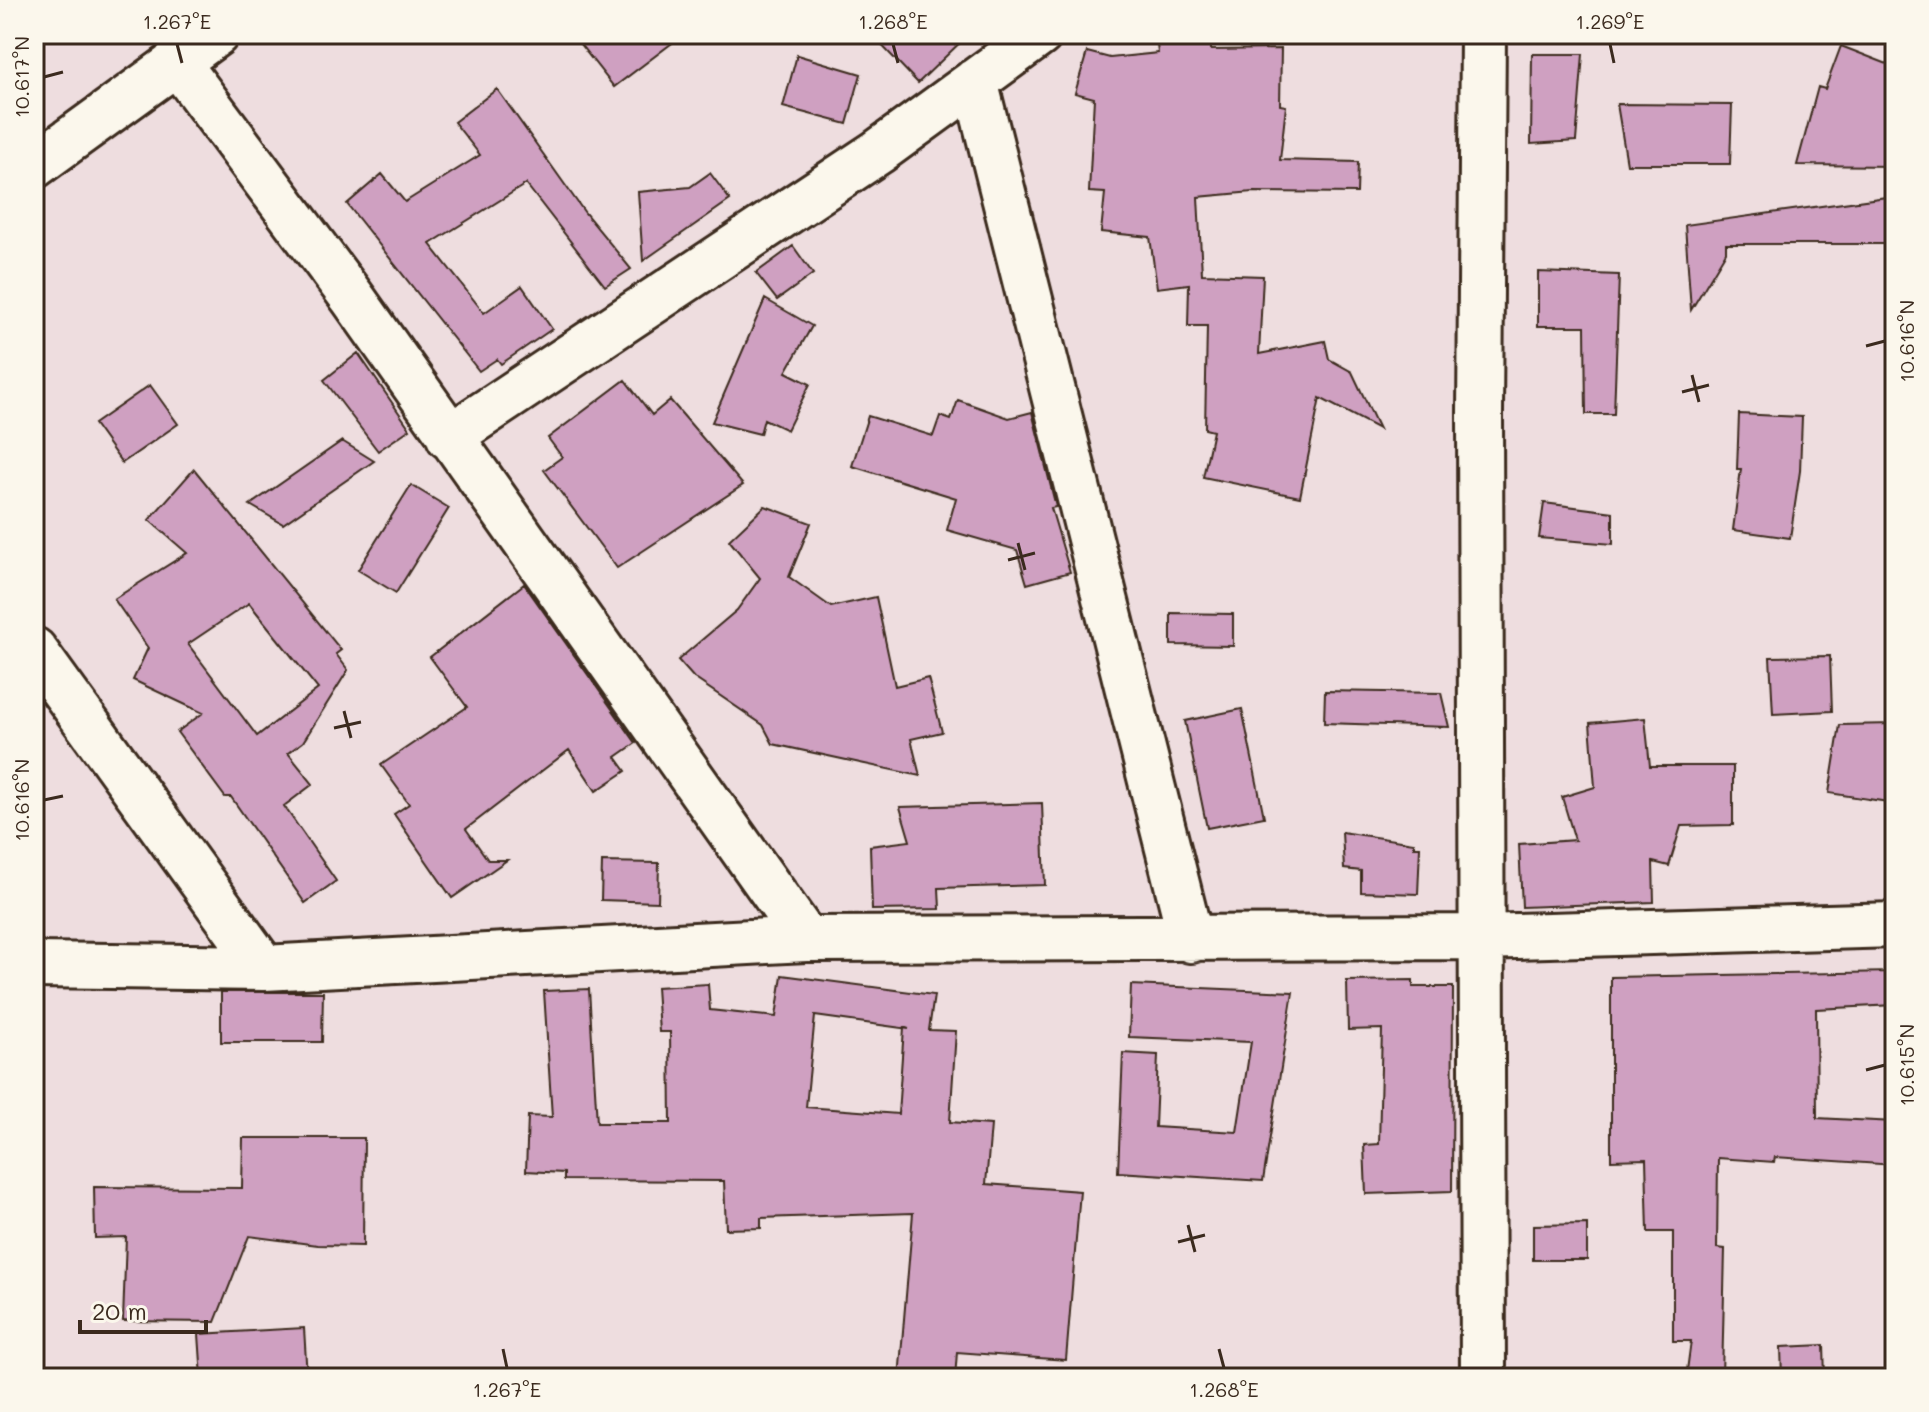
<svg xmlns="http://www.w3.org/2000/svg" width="1929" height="1412" viewBox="0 0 1929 1412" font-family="Mali,sans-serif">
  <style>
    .building { fill: #cfa0c1; stroke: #3b2a1e; stroke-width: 2; fill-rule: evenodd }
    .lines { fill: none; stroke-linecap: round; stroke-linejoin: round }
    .minor-casing { stroke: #3b2a1e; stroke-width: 50 }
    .minor { stroke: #fbf7ec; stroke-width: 44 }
    .ticks { fill: none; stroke: #3b2a1e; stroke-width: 3 }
    .neatline { fill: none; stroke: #3b2a1e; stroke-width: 3 }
    .ticks-label { font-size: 20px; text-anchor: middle; fill: #3b2a1e }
  </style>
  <rect width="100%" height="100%" fill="#eedddf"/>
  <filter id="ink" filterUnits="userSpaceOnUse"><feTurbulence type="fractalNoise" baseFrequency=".0125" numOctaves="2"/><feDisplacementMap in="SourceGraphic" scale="16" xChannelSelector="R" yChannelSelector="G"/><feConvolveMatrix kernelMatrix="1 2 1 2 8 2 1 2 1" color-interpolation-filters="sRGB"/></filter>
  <g filter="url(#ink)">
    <path class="building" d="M572,34h112l-70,53z
      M871,34h98l-51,49z
      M1211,41v9l70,-1 -1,56 6,1 -6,54 78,2 -1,31 -104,-1 -55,5 4,77 61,2 -4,78 66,-13 4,18 23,13 27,57 -59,-31 -20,99 -97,-20 10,-46 -8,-2 2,-103h-19l1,-42 -32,4 -7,-51 -49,-5 4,-39 -16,-1 5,-94 -19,-5 12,-41 23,6 48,-5 -1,-8z
      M1841,46l54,21 -1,99 -97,-1 21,-78 7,2z
      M1532,54h51l-7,87 -45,3z
      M797,55l64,19 -14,50 -64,-17z
      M497,89l88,124 46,56 -26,17 -79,-102 -96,60 54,69 38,-27 30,43 -51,35 -4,-5 -18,12 -132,-167 35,-30 23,28 75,-47 -26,-33z
      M1617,104l115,1 -2,59h-103z
      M710,173l20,27 -87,61 -5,-69 52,-5z
      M1894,196v48h-168v8l-35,58 -6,-85z
      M793,246l20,28 -36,26 -21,-27z
      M1538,272l81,3 -5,139h-28l-1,-88h-47z
      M765,299l47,27 -26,46 24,12 -23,46 -23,-11 -4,15 -48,-12z
      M358,353l52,76 -32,22 -54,-71z
      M625,380l27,35 18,-15 73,85 -126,83 -73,-98 18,-13 -14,-19z
      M150,385l28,39 -56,39 -28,-39z
      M958,400l51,18 23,-6 24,95 -5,1 19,64 -43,12 -10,-34 -70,-20 9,-32 -104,-32 16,-50 65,20 7,-20 11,4z
      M1739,414l63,3 -2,54 -10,67 -57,-8 8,-61h-4z
      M342,441l32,20 -91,63 -33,-19z
      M194,469l147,181 -5,4 12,16 -45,72 -15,11 25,31 -29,22 52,75 -31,22 -74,-106h-6l-48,-65 26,-19 -70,-33 15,-32 -34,-49 73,-46 -38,-33zM249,603l69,86 -61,47 -69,-92z
      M411,485l38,23 -53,85 -38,-23z
      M1544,503l69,9v32l-74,-6z
      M765,506l46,17 -22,54 42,30 45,-10 19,89 33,-8 14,54 -31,7 9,37 -147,-32 -10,-19 -69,-47 -16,-18 59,-50 23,-32 -31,-38z
      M524,584l112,159 -20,14 10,14 -30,20 -27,-41 -103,79 22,31h19l-55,38 -58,-84 15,-10 -28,-39 86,-58 -37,-50z
      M1171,613l62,1v32l-62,-1z
      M1830,656l2,55 -59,3 -3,-57z
      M1325,691l116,2 8,34 -125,-4z
      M1242,709l22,108 -57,11 -22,-107z
      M1645,718l5,48h83v59l-52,1 -12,40 -16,-4 1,40 -132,5 -3,-63 56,-4 -13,-43 33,-10 -5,-64z
      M1895,724v79l-66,-10 11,-68z
      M1042,803l3,82 -106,3 1,21 -68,1 -2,-64 40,-5 -10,-34z
      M1342,832l72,11v4h6l-2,47 -57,-2v-21l-17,-2z
      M602,862l57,1 -1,39 -57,-2z
      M1895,972v33l-79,4 1,109 78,4v43l-120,-8 -1,5 -56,-4 -1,90 8,1 -3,129h-36l5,-37h-18v-109h-25l-2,-73 -35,1v-183z
      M782,975l152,20 -5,35 27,1 -6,91 41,3 -5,59 94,7 -14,169 -109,-8 -2,26h-56l14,-165 -152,5v10l-35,1 -2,-48 -160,-1v-7l-38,-2 2,-55 24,1 -8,-126 45,-2 8,134h74l-1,-91h-11l-3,-45 52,-3 2,26 66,7zM815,1016l94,13 -5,-1 -6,86 -92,-7z
      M1413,980v7h40l-1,204 -86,3 -2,-49 15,-1 3,-115 -34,1 -1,-49z
      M1131,985l162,7 -30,189 -145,-9 5,-119 35,2 -3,72 82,5 14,-90 -122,-5z
      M221,992h102l-1,50h-101z
      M243,1138h121l-1,108 -45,-1 -69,-9 -34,86 -92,-1 3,-84 -31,1 -1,-51 148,1z
      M1587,1224v36h-54v-35z
      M304,1328l3,50h-105l-3,-44z
      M1824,1345l1,33h-43l-1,-31z"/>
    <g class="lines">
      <g class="minor-casing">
        <path id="minor" d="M176,61l176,236 454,642
          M975,81l216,859
          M34,166l182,-132
          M449,437l429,-285 162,-118
          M34,650l230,318
          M34,965l230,3 542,-29 675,-2 414,-12
          M1483,1378l-3,-964 3,-380"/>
      </g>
      <use href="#minor" class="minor"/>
    </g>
  </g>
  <path class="ticks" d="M177,44l5,19M893,44l5,19M1610,44l4,19M44,77l19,-5M1866,346l19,-5M1692,375l7,27M1682,392l27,-7M1018,543l7,27M1008,560l27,-7M344,711l7,27M334,728l27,-6M44,800l19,-4M1866,1070l19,-5M1188,1225l7,27M1178,1242l27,-7M503,1349l4,19M1219,1349l5,19"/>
  <rect width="1929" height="1412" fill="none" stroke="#fbf7ec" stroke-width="88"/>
  <path d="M80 1320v12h126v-12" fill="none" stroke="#3b2a1e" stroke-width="4"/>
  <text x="92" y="1320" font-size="24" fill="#3b2a1e" stroke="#fbf7ec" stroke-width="6" paint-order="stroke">20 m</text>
  <rect x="44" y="44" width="1841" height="1324" class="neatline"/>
  <g class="ticks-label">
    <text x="177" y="29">1.267°E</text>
    <text x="893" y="29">1.268°E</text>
    <text x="1610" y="29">1.269°E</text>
    <text transform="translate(22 77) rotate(-90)" y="7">10.617°N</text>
    <text transform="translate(1907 341) rotate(-90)" y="7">10.616°N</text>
    <text transform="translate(22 800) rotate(-90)" y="7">10.616°N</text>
    <text transform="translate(1907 1065) rotate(-90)" y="7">10.615°N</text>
    <text x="507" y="1397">1.267°E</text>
    <text x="1224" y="1397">1.268°E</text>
  </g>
</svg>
